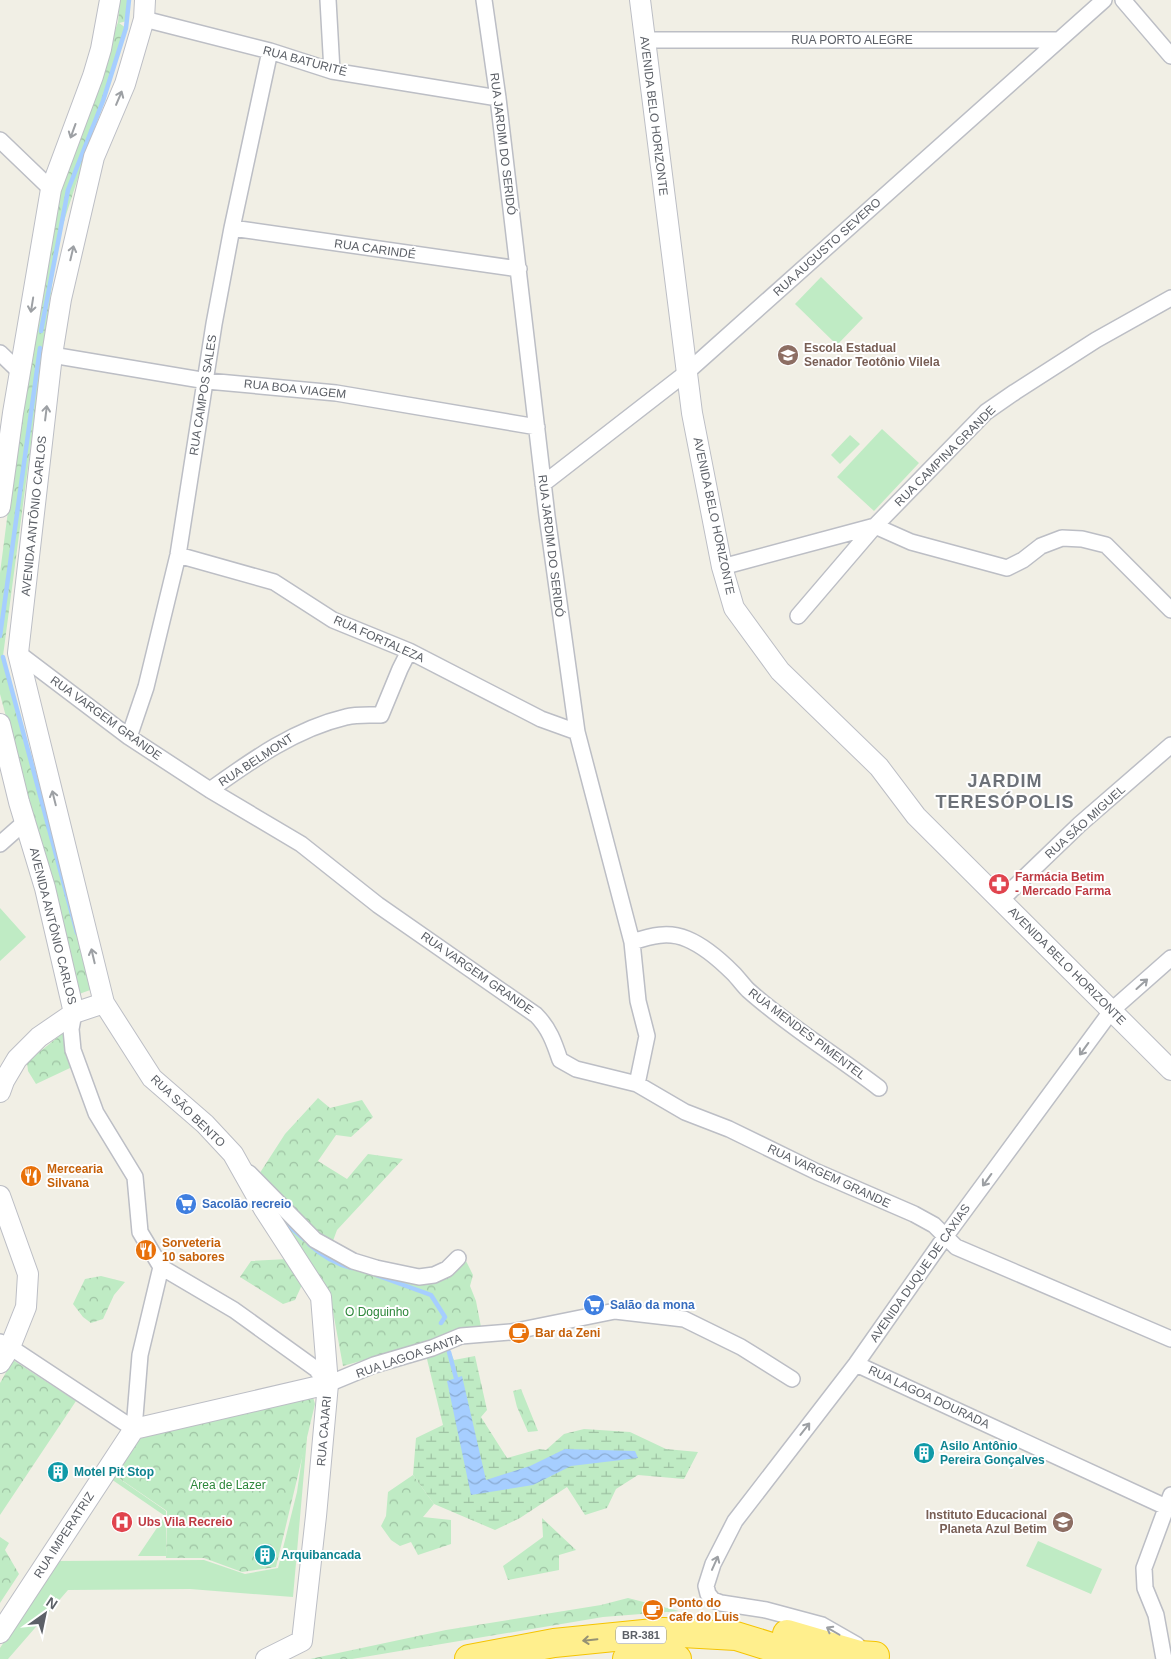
<svg xmlns="http://www.w3.org/2000/svg" width="1171" height="1659" viewBox="0 0 1171 1659" font-family="Arial,sans-serif">
  <style>
    .green { fill: #bfebc4 }
    .forest { fill: url(#forest-crowns) }
    .wetland { fill: url(#wetland-marsh) }
    .water { fill: url(#water-waves) }
    .lines { fill: none; stroke-linecap: round; stroke-linejoin: round }
    .stream { stroke: #a6ceff; stroke-width: 4.5 }
    .minor-casing { stroke: #bcbec5; stroke-width: 18 }
    .tertiary-casing { stroke: #bcbec5; stroke-width: 22 }
    .motorway-casing { stroke: #f5c400; stroke-width: 30 }
    .minor { stroke: #fff; stroke-width: 15 }
    .tertiary { stroke: #fff; stroke-width: 20 }
    .motorway { stroke: #ffef8d; stroke-width: 28 }
    .oneway { stroke: #9da0a4 }
    .oneway2 { stroke: #959274 }
    .labels { text-anchor: middle; stroke-width: 4; stroke-linejoin: round; paint-order: stroke }
    .shield { fill: #fff; stroke: #8d9095; stroke-width: 1 }
    .shield-label { font-size: 11px; font-weight: bold; fill: #5c6067 }
    .street-label { font-size: 12px; fill: #5c6067; stroke: #fff }
    .education-label { font-size: 12px; font-weight: bold; fill: #785e54; stroke: #fff; text-anchor: start }
    .health-label { font-size: 12px; font-weight: bold; fill: #be3a42; stroke: #fff; text-anchor: start }
    .food-label { font-size: 12px; font-weight: bold; fill: #c56008; stroke: #fff; text-anchor: start }
    .shop-label { font-size: 12px; font-weight: bold; fill: #366cbe; stroke: #fff; text-anchor: start }
    .park-label { font-size: 12px; fill: #2c873a; stroke: #fff }
    .culture-label { font-size: 12px; font-weight: bold; fill: #0d838f; stroke: #fff; text-anchor: start }
    .district-label { font-size: 18px; font-weight: bold; letter-spacing: 1px; fill: #6d7279; stroke: #fff }
  </style>
  <defs>
    <pattern id="forest-crowns" width="20" height="18" patternUnits="userSpaceOnUse" patternTransform="scale(1.25)"><rect width="20" height="18" fill="#bfebc4"/><path d="M2 6a3 3 0 1 1 6 0M12 15a3 3 0 1 1 6 0" fill="none" stroke="#9ec2a3"/></pattern>
    <pattern id="wetland-marsh" width="20" height="14" patternUnits="userSpaceOnUse" patternTransform="scale(1.25)"><rect width="20" height="14" fill="#bfebc4"/><path d="M1 5h8M5 5V1M11 12h8M15 12V8" fill="none" stroke="#9ec2a3"/></pattern>
    <pattern id="water-waves" width="16" height="10" patternUnits="userSpaceOnUse" patternTransform="scale(1.25)"><rect width="16" height="10" fill="#a6ceff"/><path d="M0 5q4-4 8 0t8 0" fill="none" stroke="#8aabd2"/></pattern>
  </defs>
  <rect width="100%" height="100%" fill="#f1efe5"/>
  <path class="green" d="M821,277l42,41 -26,27 -42,-41z
    M882,429l37,34 -45,48 -37,-34z
    M850,435l10,9 -20,20 -9,-9z
    M0,908l26,29 -26,24z
    M305,1437l2,1 -14,159 -103,-8 -122,1 -60,69h-8v-11l58,-87 146,-1 41,14 33,-6 19,-76z
    M114,1475l52,36v45h-28l27,-40 -54,-37z
    M1038,1541l64,28 -11,25 -65,-28z"/>
  <path class="forest" d="M120,0h8l-1,21 -8,2 7,5 -68,212 -55,416 90,333 -14,5 -79,-300v-121l43,-333 75,-218z
    M63,1033l7,35 -34,16 -8,-13 -1,-9z
    M318,1098l12,10 32,-8 11,17 -22,20 -15,-2 -18,26 29,18 21,-25 35,5 -66,71 -7,19 104,26 28,-22 11,22 -3,11 6,15 5,26 -138,39 -12,-65 -79,-116 33,-51z
    M288,1259l18,17 -11,24 -12,4 -43,-27 11,-16z
    M101,1276l24,6 -11,13 -11,24 -12,4 -8,-6 -10,-13 12,-25z
    M13,1360l63,41 -76,114v-132z
    M521,1389l17,42 -10,1 -11,-25 -4,-16z
    M309,1393l4,4 2,7 -39,163 -34,5 -38,-14h-38l1,-47 -57,-39 21,-31z
    M413,1475l21,29 -11,13 28,3v24l-33,11 -7,-13 -11,4 -9,-6 -10,-14 5,-10 2,-24z
    M542,1518l34,32 -17,5v15l-51,10 -5,-14 40,-29z
    M0,1537l9,6 -4,7 14,24 -19,29z
    M628,1598l51,13 -76,6 -251,42h-42l136,-29 155,-25z"/>
  <path class="wetland" d="M448,1347l6,13 21,-4 12,54 -6,7 26,41 32,-9 7,1 18,-16 20,-5 46,3 36,17 32,3 -14,27 -46,-4 -22,14 -9,19 -22,7 -18,-28 -47,31 -25,12 -61,-26 -21,-29 3,-37 27,-13 -17,-70z"/>
  <path class="water" d="M462,1376l24,104 44,-14 35,-17 70,2 3,7 -67,8 -38,19 -62,10 -24,-114z"/>
  <g class="lines">
    <path class="stream" d="M41,331l27,-141 35,-89 23,-73 3,-28
      M0,636l40,-288
      M3,657l74,276
      M288,1225l16,14
      M309,1244c12,11 27,20 43,24
      M376,1275l55,20 14,22 -4,6
      M449,1352l7,26"/>
    <g class="minor-casing">
      <path id="minor" d="M328,0l4,71
        M484,0l14,98 49,418 30,216 55,210 6,59 9,35 -10,48
        M1123,0l48,56
        M144,19l126,32 62,20 166,27
        M645,40h413
        M0,140l51,49
        M232,228l287,41
        M0,353l21,20
        M52,355l155,26 129,12 201,34
        M543,484l143,-111 418,-373
        M178,555l96,27 59,38 76,31 132,68 36,13
        M722,567l153,-41 36,16 96,26 16,-8 18,-14 21,-8 20,1 24,6 65,65
        M798,616l77,-90 111,-114 29,-20 81,-52 75,-42
        M18,653l111,84 81,53 91,54 77,61 158,110c13,13 18,27 24,45l16,9 61,15 48,28 44,17 88,43 97,42 20,11 22,22 215,92
        M129,737l17,-50 32,-132 36,-231 18,-96 38,-177
        M210,790c42,-30 85,-61 136,-73 11,-3 23,-2 35,-2l19,-46 9,-18
        M0,844l26,-23
        M1001,900l79,-76 91,-79
        M632,942c19,-6 36,-11 55,-3 17,7 33,21 46,34 5,5 10,12 15,17 40,36 88,65 131,98
        M249,1173l66,67 38,21 23,7 43,9 15,-2 13,-6 11,-11
        M161,1267l73,43 82,59 12,15 46,-19 58,-17 29,-12 50,-4 104,-21 69,8 57,28 51,32
        M0,1342l10,5 124,82 6,-74 21,-88 -21,-35 -5,-55 -39,-64 -23,-63 -2,-21 3,-16
        M856,1364l310,143
        M857,1645l-35,-20 -56,-15 -45,-7 -8,-3 -5,-6 -2,-8 7,-22 22,-43 121,-157 89,-127 167,-227 59,-52
        M1164,1659l-8,-44 -11,-27 -1,-20 27,-73"/>
    </g>
    <g class="tertiary-casing">
      <path id="tertiary" d="M145,0l-1,19 -19,65 -31,73 -33,142 -9,56 -34,298 86,350 48,75 53,46 28,30 31,55 57,88 7,87 -12,132 -14,125 -36,18
        M640,0l52,413 30,154 12,41 46,63 99,96 37,49 255,254
        M0,507l13,-94 38,-224 42,-113 8,-27 9,-49
        M0,724l19,78 26,86 29,125
        M0,1092l4,-11 13,-22 22,-22 35,-24 30,-10
        M0,1196l28,78 -2,33 -16,40 -10,16
        M0,1633l134,-204 194,-45"/>
    </g>
    <g class="motorway-casing">
      <path id="motorway" d="M787,1634l72,21 16,1
        M469,1659l85,-16 110,-11 72,4 74,23
        M627,1659l27,-2 23,2"/>
    </g>
    <use href="#minor" class="minor"/>
    <use href="#tertiary" class="tertiary"/>
    <use href="#motorway" class="motorway"/>
  </g>
  <defs><path id="oneway-shaft" d="M-6 0H5M1.5-3L5.5 0L1.5 3" fill="none" stroke-width="1.6" stroke-linecap="round" stroke-linejoin="round" transform="scale(1.25)"/></defs>
  <g class="oneway">
    <use href="#oneway-shaft" transform="translate(119 98) rotate(-67)"/>
    <use href="#oneway-shaft" transform="translate(73 131) rotate(110)"/>
    <use href="#oneway-shaft" transform="translate(72 253) rotate(-77)"/>
    <use href="#oneway-shaft" transform="translate(32 305) rotate(99)"/>
    <use href="#oneway-shaft" transform="translate(46 413) rotate(-83)"/>
    <use href="#oneway-shaft" transform="translate(54 798) rotate(-104)"/>
    <use href="#oneway-shaft" transform="translate(93 956) rotate(-103)"/>
    <use href="#oneway-shaft" transform="translate(1142 984) rotate(-42)"/>
    <use href="#oneway-shaft" transform="translate(1084 1049) rotate(126)"/>
    <use href="#oneway-shaft" transform="translate(987 1180) rotate(126)"/>
    <use href="#oneway-shaft" transform="translate(805 1429) rotate(-52)"/>
    <use href="#oneway-shaft" transform="translate(715 1563) rotate(-66)"/>
    <use href="#oneway-shaft" transform="translate(833 1631) rotate(-150)"/>
  </g>
  <use class="oneway2" href="#oneway-shaft" transform="translate(590 1640) rotate(174)"/>
  <defs>
    <g id="school-disc" transform="scale(1.125)"><circle r="9.5" fill="#8d6e63" stroke="#fff"/><path d="M0-5L7-2L0 1L-7-2ZM-4 1L0 2.5L4 1V4Q0 6-4 4Z" fill="#fff"/></g>
    <g id="pharmacy-disc" transform="scale(1.125)"><circle r="9.5" fill="#e0444e" stroke="#fff"/><path d="M-2-6h4v4h4v4h-4v4h-4v-4h-4v-4h4Z" fill="#fff"/></g>
    <g id="restaurant-disc" transform="scale(1.125)"><circle r="9.5" fill="#e8710a" stroke="#fff"/><path d="M-5-6h1v4h1v-4h1v4h1v-4h1v5L-1.5 .5V6h-2V.5L-5-1ZM5-6V6H3V1.5H1.5Q1.5-4 5-6Z" fill="#fff"/></g>
    <g id="supermarket-disc" transform="scale(1.125)"><circle r="9.5" fill="#3f7fe0" stroke="#fff"/><path d="M-6-5.5h2.5l.6 2H6L4.5 2H-2.5L-4.4-4H-6ZM-1.5 3.2a1.3 1.3 0 1 0 .1 0ZM3 3.2a1.3 1.3 0 1 0 .1 0Z" fill="#fff"/></g>
    <g id="cafe-disc" transform="scale(1.125)"><circle r="9.5" fill="#e8710a" stroke="#fff"/><path d="M-5.5-4.5H6V0H3Q3 3.5 0 3.5H-2.5Q-5.5 3.5-5.5 0ZM3-3.2v2h1.7v-2ZM-6 4.5H4V6H-6Z" fill="#fff"/></g>
    <g id="building-disc" transform="scale(1.125)"><circle r="9.5" fill="#0f9aa8" stroke="#fff"/><path d="M-4-6H4V6H1V3H-1V6H-4ZM-2.5-4.3h1.7v1.8h-1.7ZM.8-4.3h1.7v1.8H.8ZM-2.5-1h1.7V.8h-1.7ZM.8-1h1.7V.8H.8Z" fill="#fff"/></g>
    <g id="hospital-disc" transform="scale(1.125)"><circle r="9.5" fill="#e0444e" stroke="#fff"/><path d="M-5-5h3v3.5h4V-5h3V5h-3V1.5h-4V5h-3Z" fill="#fff"/></g>
  </defs>
  <g fill-rule="evenodd">
    <use href="#school-disc" x="788" y="355"/>
    <use href="#pharmacy-disc" x="999" y="884"/>
    <use href="#restaurant-disc" x="31" y="1176"/>
    <use href="#supermarket-disc" x="186" y="1204"/>
    <use href="#restaurant-disc" x="146" y="1250"/>
    <use href="#supermarket-disc" x="594" y="1305"/>
    <use href="#cafe-disc" x="519" y="1333"/>
    <use href="#building-disc" x="924" y="1453"/>
    <use href="#building-disc" x="58" y="1472"/>
    <use href="#hospital-disc" x="122" y="1522"/>
    <use href="#school-disc" x="1063" y="1522"/>
    <use href="#building-disc" x="265" y="1555"/>
    <use href="#cafe-disc" x="653" y="1610"/>
  </g>
  <g class="labels">
    <rect class="shield" x="616" y="1626.5" width="50" height="17" rx="4"/>
    <g class="shield-label">
      <text x="641" y="1639">BR-381</text>
    </g>
    <g class="street-label">
      <text x="852" y="44">RUA PORTO ALEGRE</text>
      <text transform="translate(305 61) rotate(15)" y="4">RUA BATURITÉ</text>
      <text transform="translate(654 116) rotate(83)" y="4">AVENIDA BELO HORIZONTE</text>
      <text transform="translate(503 144) rotate(83)" y="4">RUA JARDIM DO SERIDÓ</text>
      <text transform="translate(827 247) rotate(-42)" y="4">RUA AUGUSTO SEVERO</text>
      <text transform="translate(375 249) rotate(8)" y="4">RUA CARINDÉ</text>
      <text transform="translate(295 389) rotate(6)" y="4">RUA BOA VIAGEM</text>
      <text transform="translate(203 395) rotate(-81)" y="4">RUA CAMPOS SALES</text>
      <text transform="translate(945 456) rotate(-45)" y="4">RUA CAMPINA GRANDE</text>
      <text transform="translate(34 516) rotate(-84)" y="4">AVENIDA ANTÔNIO CARLOS</text>
      <text transform="translate(714 516) rotate(78)" y="4">AVENIDA BELO HORIZONTE</text>
      <text transform="translate(551 546) rotate(83)" y="4">RUA JARDIM DO SERIDÓ</text>
      <text transform="translate(379 639) rotate(24)" y="4">RUA FORTALEZA</text>
      <text transform="translate(106 718) rotate(36)" y="4">RUA VARGEM GRANDE</text>
      <text transform="translate(256 760) rotate(-33)" y="4">RUA BELMONT</text>
      <text transform="translate(1085 822) rotate(-42)" y="4">RUA SÃO MIGUEL</text>
      <text transform="translate(53 926) rotate(76)" y="4">AVENIDA ANTÔNIO CARLOS</text>
      <text transform="translate(1067 966) rotate(45)" y="4">AVENIDA BELO HORIZONTE</text>
      <text transform="translate(477 973) rotate(35)" y="4">RUA VARGEM GRANDE</text>
      <text transform="translate(807 1034) rotate(37)" y="4">RUA MENDES PIMENTEL</text>
      <text transform="translate(188 1111) rotate(44)" y="4">RUA SÃO BENTO</text>
      <text transform="translate(829 1176) rotate(25)" y="4">RUA VARGEM GRANDE</text>
      <text transform="translate(920 1273) rotate(-55)" y="4">AVENIDA DUQUE DE CAXIAS</text>
      <text transform="translate(409 1356) rotate(-19)" y="4">RUA LAGOA SANTA</text>
      <text transform="translate(929 1397) rotate(25)" y="4">RUA LAGOA DOURADA</text>
      <text transform="translate(324 1431) rotate(-85)" y="4">RUA CAJARI</text>
      <text transform="translate(64 1535) rotate(-57)" y="4">RUA IMPERATRIZ</text>
    </g>
    <g class="education-label">
      <text x="804" y="352">Escola Estadual<tspan x="804" dy="14">Senador Teotônio Vilela</tspan></text>
      <text x="1047" y="1519" text-anchor="end">Instituto Educacional<tspan x="1047" dy="14">Planeta Azul Betim</tspan></text>
    </g>
    <g class="health-label">
      <text x="1015" y="881">Farmácia Betim<tspan x="1015" dy="14">- Mercado Farma</tspan></text>
      <text x="138" y="1526">Ubs Vila Recreio</text>
    </g>
    <g class="food-label">
      <text x="47" y="1173">Mercearia<tspan x="47" dy="14">Silvana</tspan></text>
      <text x="162" y="1247">Sorveteria<tspan x="162" dy="14">10 sabores</tspan></text>
      <text x="535" y="1337">Bar da Zeni</text>
      <text x="669" y="1607">Ponto do<tspan x="669" dy="14">cafe do Luis</tspan></text>
    </g>
    <g class="shop-label">
      <text x="202" y="1208">Sacolão recreio</text>
      <text x="610" y="1309">Salão da mona</text>
    </g>
    <g class="park-label">
      <text x="377" y="1316">O Doguinho</text>
      <text x="228" y="1489">Area de Lazer</text>
    </g>
    <g class="culture-label">
      <text x="940" y="1450">Asilo Antônio<tspan x="940" dy="14">Pereira Gonçalves</tspan></text>
      <text x="74" y="1476">Motel Pit Stop</text>
      <text x="281" y="1559">Arquibancada</text>
    </g>
    <g class="district-label">
      <text x="1005" y="787">JARDIM<tspan x="1005" dy="21">TERESÓPOLIS</tspan></text>
    </g>
  </g>
  <g transform="translate(45 1614) rotate(33)" stroke="#ffffff" stroke-width="4" paint-order="stroke">
  <path d="M0-4L9 19L0 12L-9 19Z" fill="#5c6067"/>
  <text y="-8" font-size="14" font-weight="bold" text-anchor="middle" fill="#5c6067">N</text>
  </g>
</svg>
